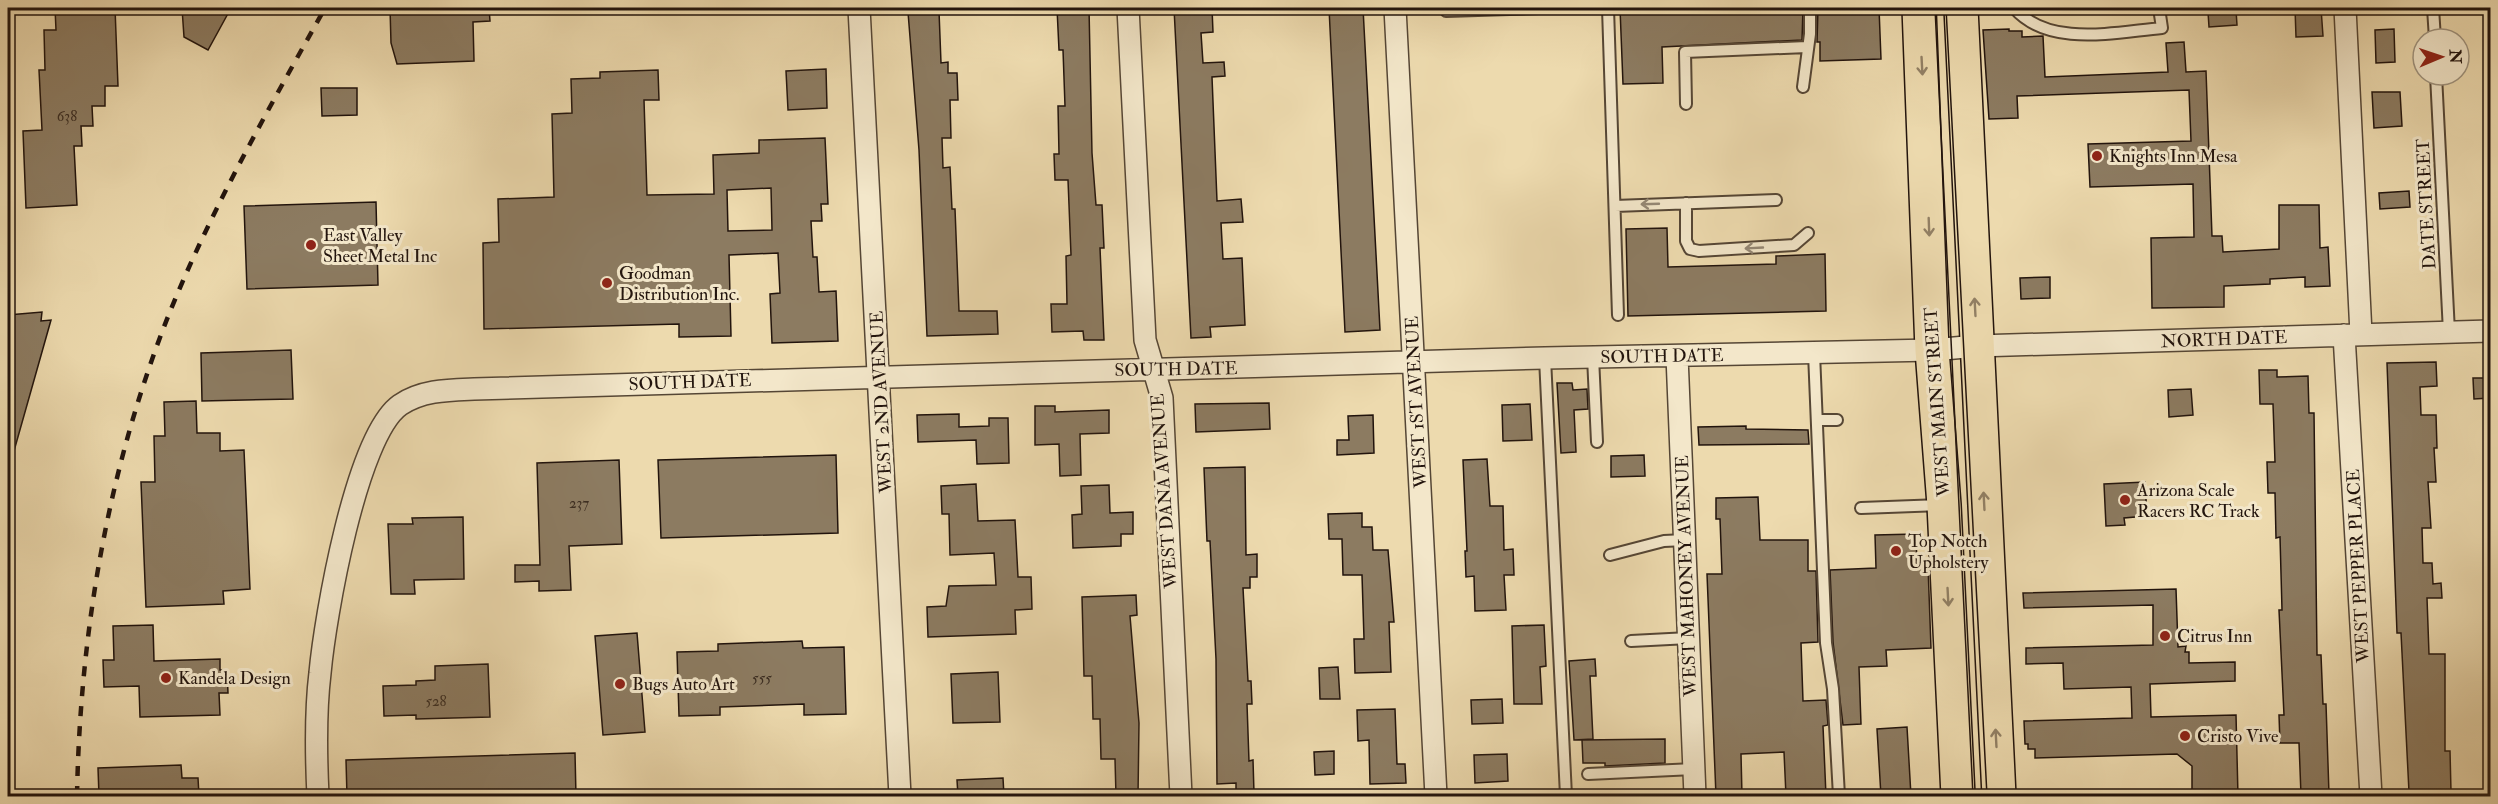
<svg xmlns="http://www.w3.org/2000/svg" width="2498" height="804" viewBox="0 0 2498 804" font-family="'IM FELL Double Pica',serif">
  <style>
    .building { fill: #8c7b61; stroke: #22140d; stroke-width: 1.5; fill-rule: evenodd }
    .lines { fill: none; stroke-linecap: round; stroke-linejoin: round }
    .lane-casing { stroke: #554635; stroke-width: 14 }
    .street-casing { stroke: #554635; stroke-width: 24 }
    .primary-casing { stroke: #22140d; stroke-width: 36 }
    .lane { stroke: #f3e7ca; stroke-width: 10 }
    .street { stroke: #f3e7ca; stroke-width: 21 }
    .primary { stroke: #eddaae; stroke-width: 33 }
    .tram { stroke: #22140d; stroke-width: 1.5 }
    .rail { stroke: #22140d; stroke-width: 4.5; stroke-dasharray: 10 10; stroke-linecap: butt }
    .oneway { stroke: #928166 }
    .oneway2 { stroke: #958875 }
    .poi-dot { fill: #8f2418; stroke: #f3e7ca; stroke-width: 2 }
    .labels { text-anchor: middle; stroke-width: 6; stroke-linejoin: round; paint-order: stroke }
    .number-label { font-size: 15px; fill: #3c2e22 }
    .poi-label { font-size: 18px; fill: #22140d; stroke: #f3e7ca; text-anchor: start }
    .street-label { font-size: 18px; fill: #22140d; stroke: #f3e7ca }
  </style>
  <rect width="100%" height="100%" fill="#eddaae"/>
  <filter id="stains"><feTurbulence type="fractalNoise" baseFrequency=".00333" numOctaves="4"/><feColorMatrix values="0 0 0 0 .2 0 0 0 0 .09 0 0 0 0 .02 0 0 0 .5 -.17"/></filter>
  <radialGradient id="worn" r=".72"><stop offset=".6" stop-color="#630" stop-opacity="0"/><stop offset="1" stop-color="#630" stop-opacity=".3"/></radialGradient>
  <path class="building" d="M55,8h60l3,78h-13v20h-13l1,20h-12l1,20h-8l3,59 -51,3 -3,-77 19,-1 -3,-60h6l-1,-40h12z
    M182,8h49l-23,42 -24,-13z
    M390,8h99l1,13 -17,1 1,39 -77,3 -6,-21z
    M1057,8h32l3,145 4,52h6l2,43h-4l4,92h-20l-1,-9 -31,1 -1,-28h16l-1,-48 5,-1 -3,-75h-13l-1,-26h5l-1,-48h7l-2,-56h-4z
    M1174,8h38l1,24 -12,1 2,30 21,-1 1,14 -13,1 5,124 24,-2 2,23 -22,1 2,36 19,-1 3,67 -35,2 1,10 -20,1z
    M1329,8h34l17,322 -35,2z
    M1620,8h183l-1,32 -140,7 1,36 -40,1z
    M1818,8h61l2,51 -61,2v-19h-3z
    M2295,8h26l2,28 -27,1z
    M2236,10l1,15 -28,2 -1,-15z
    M939,11l2,52 7,-1v11h9l1,27h-8l1,38h-9l1,30 7,-1 2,42h3l4,102h38l1,23 -71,2 -8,-186 -11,-138z
    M2009,29v2h13v6l21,-1 2,41 123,-5 -2,-29 18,-1 2,30 20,-1 6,165h10l1,16 56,-3v-44h40l1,43 8,-1 2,39 -25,1v-10l-35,2v5l-46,2v21l-72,1 -1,-70 43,-1 -1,-53 -103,3 -2,-43 103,-3 -2,-51 -172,6 1,22 -29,1 -6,-89z
    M2394,29l1,33 -19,1 -1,-33z
    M826,69l1,39 -39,2 -2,-39z
    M658,70l1,30h-15l3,95 67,-1 -1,-39 46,-2v-13l66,-2 3,66h-7l1,17h-11l2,36h4l2,35 17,-1 2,50 -66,2 -2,-49 10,-1 -2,-40 -49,2 2,81 -52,1v-13l-195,5 -1,-86 16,-1 -1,-43 56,-2 -2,-83 20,-1 -1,-34 29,-1v-6zM771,188l1,42 -44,1 -1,-41z
    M321,88h36v27l-35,1z
    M2372,92h28l2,34 -28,2z
    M2409,191l1,16 -30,2 -1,-16z
    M376,202l2,83 -131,4 -3,-83z
    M1667,228l1,39 108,-3v-8l49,-2 1,57 -198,5 -2,-87z
    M2050,277v21l-29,1 -1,-21z
    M42,312l-1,9 10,-1 -39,138h-4v-143z
    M291,350l2,49 -91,2 -1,-48z
    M2436,362l1,24 -17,1 1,28h15l1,33h-3l2,34h-8l3,46h-9l1,35h9l1,21 8,-1 1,15h-15l2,56h16v97h5l1,40 -42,1 -8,-159h-4l-10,-270z
    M2259,370h18v7l31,-1 1,37h5l3,242h4l2,49h3l3,90 -28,1 -2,-52h-19l-1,-28h5l-5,-105h3l-2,-73 -4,1 -1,-45h-7l-1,-31h8l-2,-58h-13z
    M2473,378h17v20l-16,1z
    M1557,383h15l1,7 14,-1 1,20 -14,1 2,42 -15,1z
    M2191,389l2,26 -24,2 -1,-27z
    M196,401l1,32h23v18l24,-1 6,139 -27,2 1,13 -78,3 -5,-125h14l-1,-46h11l-1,-34z
    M1269,403l1,26 -74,3 -1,-28z
    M1530,404l2,36 -29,1 -1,-36z
    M1035,406h20v6l54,-2v23l-29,1 1,41 -21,1 -1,-32 -24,1z
    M959,414v13l30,-1v-8h19l1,45 -32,1 -1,-24 -58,2 -1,-27z
    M1373,415l1,38 -37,2v-15h12l-1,-24z
    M1746,426v3l62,1 1,14 -110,1 -1,-18z
    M836,455l2,78 -177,5 -3,-78z
    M1644,455l1,21 -34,1v-21z
    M1487,459l3,47h13l1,44 9,-1 1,26h-10l2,35 -31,1 -1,-35 -8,1 -1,-26h2l-4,-91z
    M619,460l3,84 -53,2 2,44 -32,1v-10l-24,1v-17h25l-3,-102z
    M1245,467l1,88 11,-1v23h-7v11h-7l5,93h3l1,23h-5l2,57 4,-1 1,33 -18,1v-11l-19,1 -1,-125 -6,-118h-3l-3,-73z
    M2145,482l2,34 -23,2 1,7 -19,1 -2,-42z
    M976,484l2,37 37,-1 3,57h13l1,32 -17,1 1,24 -88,3 -1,-30 19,-1 3,-20 47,-1 -2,-32 -44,2 -1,-41h-7l-1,-28z
    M1109,485l1,28 23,-1v22h-12v12l-48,2 -1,-33 10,-1 -1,-28z
    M1758,497l2,43h48v31h8l2,71 -17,1 2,58 23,-1 2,25 -5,1 3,70h-40l-2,-44 -43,2 1,42h-26l-9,-222h15l-2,-55h-4v-21z
    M1362,513v14h10l1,23h15l6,72h-5l2,50 -36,1 -1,-34h10l-2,-64h-19l-1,-36h-13l-1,-25z
    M463,517l1,62 -50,1 1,14h-24l-3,-70h25l-1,-6z
    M1916,534l1,33 11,-1 3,82 -45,2 1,16 -28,1 2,57 -18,1 -10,-83 -3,-72 46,-2 -1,-33z
    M2176,589l2,58 8,-1 -1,6h4v11l46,-1v19l-85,3 1,33 85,-2 2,81h-46v-30l-15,-12 -142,4v-9h-7v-5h-3l-1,-23 108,-3 -1,-31 -67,2 -1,-26 -37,1v-16l127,-3v-40l-129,3 -1,-15z
    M1136,595l1,20 -7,1 9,107 -1,73h-22l-1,-37h-14l-1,-40h-7l-1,-43h-8l-2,-79z
    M153,625l1,36 66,-2v11h7l1,23h-9l1,22 -80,2 -1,-31 -35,1 -1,-27h11l-1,-34z
    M1544,625l2,41 -6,1 2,37h-28l-2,-78z
    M637,633l8,99 -42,3 -8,-99z
    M802,641l1,7 41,-1 2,67 -42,1v-11l-84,3v8l-41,1 -2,-64 41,-1v-7z
    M1595,659l1,17h-6l3,63 -19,1 -5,-79z
    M488,664l2,53 -74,2v-4l-32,1 -1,-30 33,-1v-4l19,-1v-14z
    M1338,667l2,32h-20l-1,-31z
    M998,672l2,50 -47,1 -2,-49z
    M1502,699l1,24 -31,1 -1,-24z
    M1395,709l2,55h8l1,19 -36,1 -1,-44 -11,1 -1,-31z
    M1907,727l4,69h-30l-4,-67z
    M1665,739v24l-60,3v-3h-22l-1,-23z
    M1334,751v23l-19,1 -1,-23z
    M575,753l1,43h-43v-4l-186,4 -1,-36z
    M1507,754l1,27 -33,2 -1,-28z
    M181,765l1,13h16l1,18h-100l-1,-28z
    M1003,778l1,18h-46l-1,-16z"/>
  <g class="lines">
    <g class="lane-casing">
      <path id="lane" d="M1608,8l10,307
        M2014,8c35,40 101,24 148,20l-3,-20
        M2433,8l2,31
        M1446,11l93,-3
        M2436,75l13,257
        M1803,87l7,-53v-26
        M1686,104l-1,-52 122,-5
        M1686,203v38l4,8 9,2 95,-6 14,-12
        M1615,206l161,-6
        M1814,353l12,290 7,46 6,107
        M1593,357l4,85
        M1545,358l21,438
        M1817,420h20
        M1861,508l80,-3
        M1610,555l54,-14 21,-1
        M1631,641l58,-3
        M1588,774l106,-5"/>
    </g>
    <g class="street-casing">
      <path id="street" d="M859,8l41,788
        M1128,8l17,332 17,58 19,398
        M1395,8l41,788
        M2345,8l16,326
        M2344,335l27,461
        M1677,356l18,440
        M318,796c-2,-41 -3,-82 2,-123 5,-55 36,-237 80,-268 22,-15 49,-15 74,-16l1071,-31 387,-8 45,-4 513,-15"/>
    </g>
    <g class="primary-casing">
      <path id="primary" d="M1919,8l13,342 12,155 14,291
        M1961,8l38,788"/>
    </g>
    <use href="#lane" class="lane"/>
    <use href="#street" class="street"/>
    <use href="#primary" class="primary"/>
    <path class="tram" d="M1935,8l38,788
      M1946,8l41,788"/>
    <path class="rail" d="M77,796c3,-164 31,-328 92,-482 43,-106 100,-206 156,-306"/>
  </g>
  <defs><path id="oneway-shaft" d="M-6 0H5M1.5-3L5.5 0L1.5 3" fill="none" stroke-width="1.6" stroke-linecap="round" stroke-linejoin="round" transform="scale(1.5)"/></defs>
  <g class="oneway">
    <use href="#oneway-shaft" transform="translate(1922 66) rotate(87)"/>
    <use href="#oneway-shaft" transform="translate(1929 227) rotate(88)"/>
    <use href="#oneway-shaft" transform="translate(1975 307) rotate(-93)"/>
    <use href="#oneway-shaft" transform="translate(1984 501) rotate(-93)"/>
    <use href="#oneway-shaft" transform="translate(1948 597) rotate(87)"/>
    <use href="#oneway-shaft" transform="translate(1996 738) rotate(-93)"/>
  </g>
  <g class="oneway2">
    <use href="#oneway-shaft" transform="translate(1650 204) rotate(178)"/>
    <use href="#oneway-shaft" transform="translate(1754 248) rotate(177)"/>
  </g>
  <g class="poi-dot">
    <circle cx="2097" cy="156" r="6"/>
    <circle cx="311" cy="245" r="6"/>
    <circle cx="607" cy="283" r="6"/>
    <circle cx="2125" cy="500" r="6"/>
    <circle cx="1896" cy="551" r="6"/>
    <circle cx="2165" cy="636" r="6"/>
    <circle cx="166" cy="678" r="6"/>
    <circle cx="620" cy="684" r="6"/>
    <circle cx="2185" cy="736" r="6"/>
  </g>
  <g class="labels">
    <g class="number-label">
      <text x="67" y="121">638</text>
      <text x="579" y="508">237</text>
      <text x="762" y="683">555</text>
      <text x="436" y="706">528</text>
    </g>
    <g class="poi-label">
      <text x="2109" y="162">Knights Inn Mesa</text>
      <text x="323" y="241">East Valley<tspan x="323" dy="21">Sheet Metal Inc</tspan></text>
      <text x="619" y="279">Goodman<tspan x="619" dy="21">Distribution Inc.</tspan></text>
      <text x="2137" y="496">Arizona Scale<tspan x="2137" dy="21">Racers RC Track</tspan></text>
      <text x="1908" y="547">Top Notch<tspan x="1908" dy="21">Upholstery</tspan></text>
      <text x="2177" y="642">Citrus Inn</text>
      <text x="178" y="684">Kandela Design</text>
      <text x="632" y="690">Bugs Auto Art</text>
      <text x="2197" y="742">Cristo Vive</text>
    </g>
    <g class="street-label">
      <text transform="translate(2426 204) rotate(-93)" y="6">DATE STREET</text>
      <text transform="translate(2224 339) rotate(-2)" y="6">NORTH DATE</text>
      <text transform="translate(1662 356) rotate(-1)" y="6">SOUTH DATE</text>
      <text transform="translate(1176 369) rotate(-1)" y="6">SOUTH DATE</text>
      <text transform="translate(690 382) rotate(-2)" y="6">SOUTH DATE</text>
      <text transform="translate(881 402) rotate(-93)" y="6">WEST 2ND AVENUE</text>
      <text transform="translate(1416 402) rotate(-93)" y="6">WEST 1ST AVENUE</text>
      <text transform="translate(1937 402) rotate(-94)" y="6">WEST MAIN STREET</text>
      <text transform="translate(1164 491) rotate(-94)" y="6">WEST DANA AVENUE</text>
      <text transform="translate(2358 566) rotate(-93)" y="6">WEST PEPPER PLACE</text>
      <text transform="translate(1686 576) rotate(-92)" y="6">WEST MAHONEY AVENUE</text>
    </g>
  </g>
  <rect width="2498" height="804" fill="none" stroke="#eddaae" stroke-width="30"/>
  <rect x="9" y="9" width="2480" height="786" fill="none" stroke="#22140d" stroke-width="3"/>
  <rect x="15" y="15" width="2468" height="774" fill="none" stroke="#22140d" stroke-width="1.5"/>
  <g transform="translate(2441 57) rotate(88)"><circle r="28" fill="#f3e7ca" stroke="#9f937e" stroke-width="1.5"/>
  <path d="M0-4.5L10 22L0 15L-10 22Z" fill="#8f2418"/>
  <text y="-9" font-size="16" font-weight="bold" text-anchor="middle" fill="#22140d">N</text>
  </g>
  <rect width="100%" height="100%" filter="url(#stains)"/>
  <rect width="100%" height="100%" fill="url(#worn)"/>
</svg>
